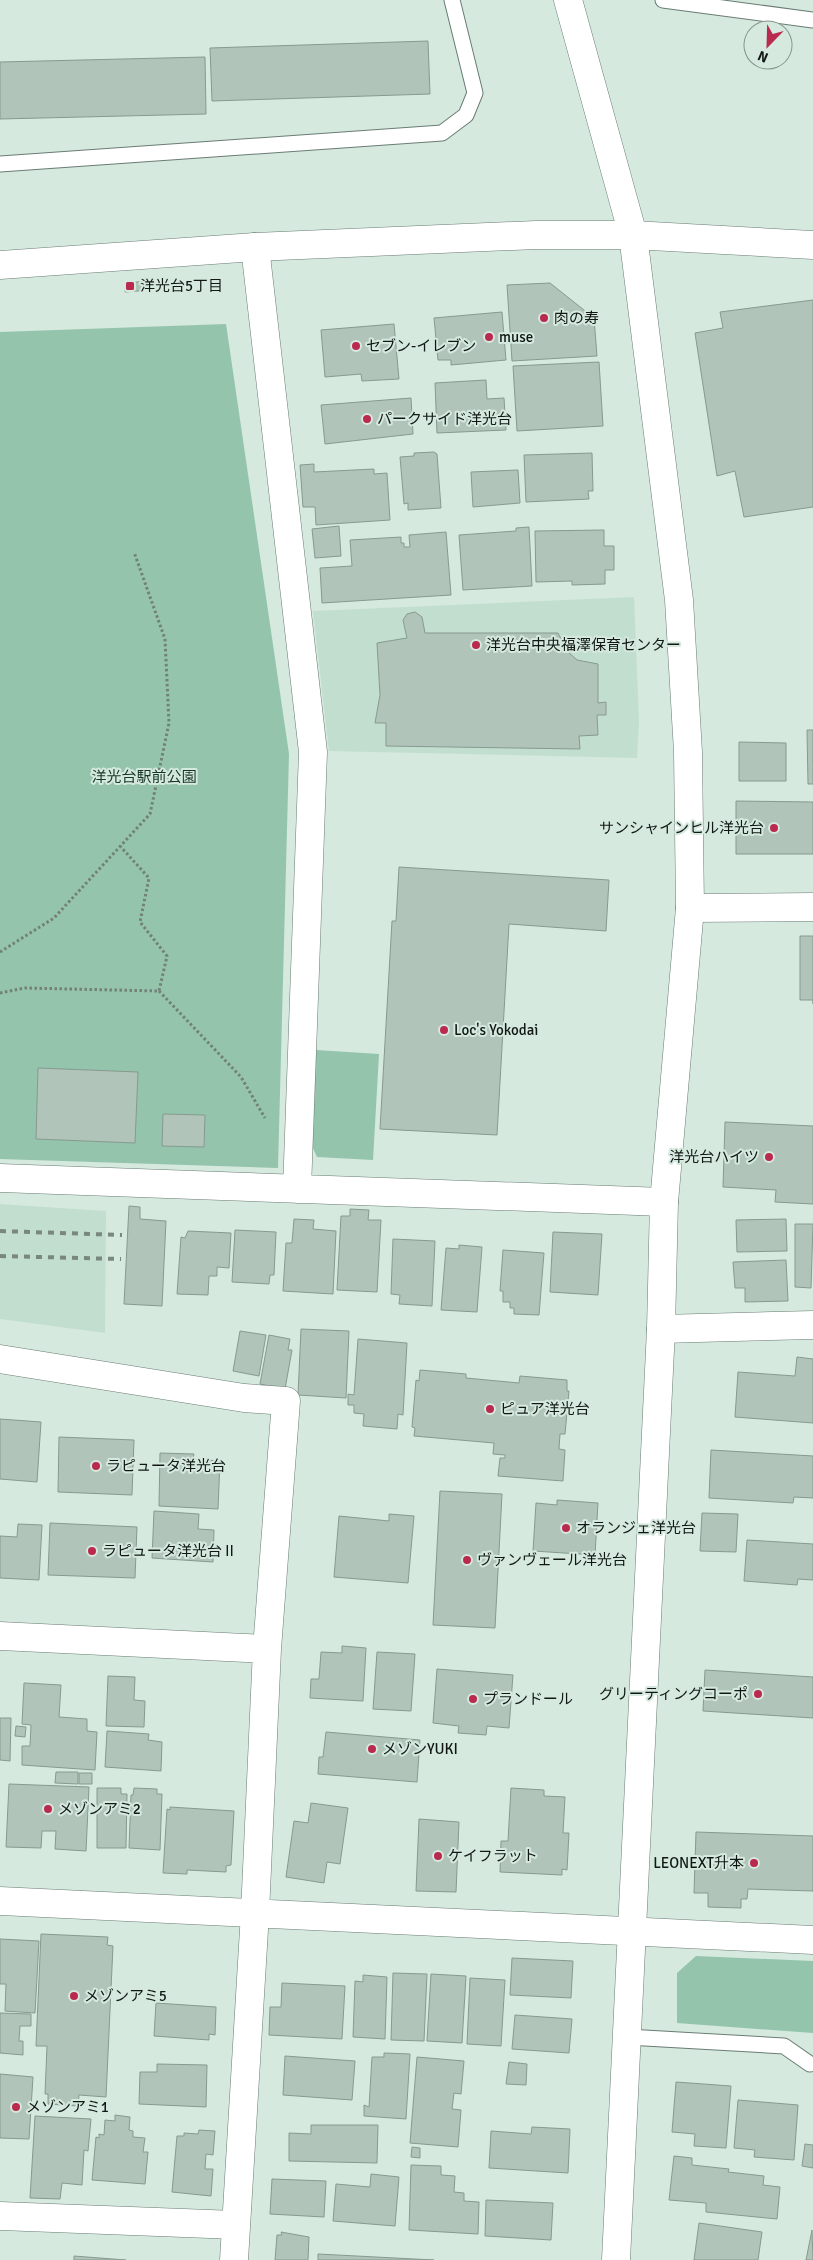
<svg xmlns="http://www.w3.org/2000/svg" width="813" height="2260" viewBox="0 0 813 2260" font-family="Signika,'Noto Sans JP',sans-serif">
  <style>
    .built { fill: #c2decf }
    .green { fill: #94c4ab }
    .building { fill: #b1c4ba; stroke: #879a90 }
    .lines { fill: none; stroke-linecap: round; stroke-linejoin: round }
    .service-casing { stroke: #6a7c73; stroke-width: 17 }
    .minor-casing { stroke: #6a7c73; stroke-width: 29 }
    .tertiary-casing { stroke: #6a7c73; stroke-width: 29 }
    .path { stroke: #728078; stroke-width: 3; stroke-dasharray: 2.5 2.5; stroke-linecap: butt }
    .service { stroke: #fff; stroke-width: 15 }
    .minor { stroke: #fff; stroke-width: 28 }
    .tertiary { stroke: #fff; stroke-width: 28 }
    .rail { stroke: #79877f; stroke-width: 4; stroke-dasharray: 6 6; stroke-linecap: butt }
    .poi-dot { fill: #ba2a4e; stroke: #d5e9de; stroke-width: 2 }
    .labels { text-anchor: middle; stroke-width: 4; stroke-linejoin: round; paint-order: stroke }
    .poi-label { font-size: 15px; fill: #111814; stroke: #d5e9de; text-anchor: start }
    .park-label { font-size: 15px; fill: #163627; stroke: #d5e9de }
  </style>
  <rect width="100%" height="100%" fill="#d5e9de"/>
  <path class="built" d="M634,597l5,125 -2,36 -308,-7 -16,-140z
    M0,1204l106,7 -1,122 -105,-14z"/>
  <path class="green" d="M226,324l63,430 -11,414 -278,-9v-827z
    M316,1050l63,4 -6,106 -56,-3 -6,-13z
    M696,1956l117,5v72l-136,-10v-50z"/>
  <path class="building" d="M428,41l2,53 -218,7 -2,-53z
    M205,57l1,57 -206,5v-57z
    M149,281l1,9 -25,2v-9z
    M550,283l44,35 3,38 -85,5 -5,-76z
    M813,300v207l-69,10 -9,-46 -18,5 -22,-143 28,-5 -3,-16z
    M502,312l4,48 -55,5v-5h-13l-4,-42z
    M394,324l5,55 -37,2 -1,-7 -36,3 -4,-47z
    M599,362l4,64 -86,5 -4,-65z
    M486,380l1,19 17,-1 2,32 -69,3 -2,-50z
    M411,398l2,36 -88,10 -4,-39z
    M434,452l3,2 4,54 -33,2v-7l-4,1 -4,-47 14,-1v-3z
    M592,453l1,38h-5l1,8 -63,3 -2,-47z
    M314,464v8l60,-3v5l13,-1 3,47 -74,5 -1,-18h-12l-3,-42z
    M518,470l2,33 -47,4 -2,-35z
    M339,526l2,30 -26,2 -3,-29z
    M529,527l3,59 -69,4 -4,-55 57,-4v-3z
    M604,530v16h10v24h-9v14l-33,1v-4l-36,1 -1,-51z
    M446,532l5,63 -129,8 -2,-35 32,-2 -2,-26 51,-3v6h3v4h6l-1,-12z
    M415,612l7,5 3,16h133l9,18 10,9 21,4v39l8,-1v13h-9l1,20 -19,1 1,13 -194,-3v-23h-11l5,-28 -3,-52 30,-5 -4,-18 4,-6z
    M807,730h6v54h-5z
    M739,742l47,1v38h-47z
    M736,801l77,1v52h-77z
    M399,867l210,13 -3,51 -97,-7 -12,211 -117,-6 12,-208h4z
    M800,936h13v68v-4h-13z
    M38,1068l100,4 -3,71 -99,-4z
    M163,1114l42,1 -1,32 -42,-1z
    M725,1122l88,4v78l-38,-2 1,-12 -53,-3z
    M129,1206l11,1v12l26,2 -4,85 -38,-2z
    M350,1209l19,1 -1,10h13l-4,72 -40,-2 4,-74h9z
    M294,1219l20,1 -1,9 23,2 -3,63 -50,-3 3,-48h6z
    M786,1219l1,32 -50,1 -1,-32z
    M795,1224h18l-2,64 -16,-1z
    M235,1230l41,2 -2,43h-4l-1,9 -37,-2z
    M188,1231l43,2 -2,35 -12,-1v9h-8l-1,19 -31,-1 4,-57 4,1z
    M553,1232l49,2 -4,61 -48,-3z
    M393,1239l42,2 -3,65 -33,-2 1,-9 -9,-1z
    M459,1245l23,2 -5,65 -36,-2 5,-62 13,1z
    M503,1250l41,3 -5,62 -25,-1v-6h-4v-6h-7v-11h-3z
    M786,1260l2,41 -43,1v-14h-10l-2,-26z
    M301,1329l48,2 -3,67 -48,-3z
    M240,1331l26,4 -7,41 -26,-5z
    M269,1335l21,4 -2,11h4l-7,39 -25,-5z
    M358,1339l49,4 -4,72 -5,-1 -1,15 -34,-3 1,-12 -10,-1v-8h-6v-11l6,1z
    M797,1357l16,2v64l-78,-6 3,-45 57,4z
    M420,1370l46,4v4l53,5 1,-7 47,4v11h2l-4,43h-5l-1,15 6,1 -2,31 -65,-5 2,-18h5v-3l-12,-1 1,-11 -80,-7 1,-8 -3,-1 4,-47 3,1z
    M0,1419l41,3 -4,60 -37,-3z
    M59,1437l75,3 -2,55 -74,-3z
    M711,1450l102,6v42l-19,-1 -1,6 -84,-5z
    M160,1453l34,1 -1,5 27,2 -2,48 -59,-3z
    M440,1491l62,3 -7,134 -62,-3z
    M557,1500l41,3 -3,52 -62,-4 3,-48 21,2z
    M154,1511l45,3 -1,15 16,1 -1,32 -61,-4z
    M702,1513l36,1 -2,38 -36,-1z
    M389,1514l25,2 -6,67 -74,-6 5,-61 50,5z
    M50,1523l87,4 -2,51 -87,-3z
    M18,1524l24,1 -3,55 -39,-2v-42l17,1z
    M747,1540l66,4v36l-15,-1 -1,6 -53,-4z
    M342,1646l24,2 -3,53 -53,-3 1,-19h8l2,-27 21,1z
    M377,1652l38,2 -4,57 -38,-2z
    M437,1669l76,6 -4,53 -22,-2 -1,9 -28,-2 1,-7 -26,-3z
    M705,1670l108,7v41l-110,-7z
    M108,1676l27,1 -1,23 11,1 -1,26 -38,-1z
    M24,1683l37,2 -2,32 28,2v12l10,1 -2,38 -73,-5v-19h8l1,-21 -9,-1z
    M0,1718h11l-1,43 -10,-1z
    M16,1726l10,1 -1,10 -10,-1z
    M107,1731l42,3 -1,6 14,2 -1,29 -56,-4z
    M326,1732l94,8 -3,42 -99,-8 1,-17h4z
    M56,1772h22v12l-23,-1z
    M79,1773h13v11h-13z
    M9,1784l80,3 -3,64 -31,-2 1,-18h-14l-1,17 -35,-1z
    M97,1788h24v6h6l-1,54h-29z
    M134,1788l23,1v5h5l-2,56 -31,-2 2,-53h2z
    M511,1788l33,2v6l21,1 -2,36h6l-2,37 -5,-1v6l-62,-3 1,-31h7z
    M311,1803l37,5 -8,56 -13,-2 -3,21 -38,-6 8,-56 14,2z
    M170,1807l64,4 -3,54 -5,1v6l-39,-2v4l-24,-1 4,-64 3,1z
    M419,1819l40,3 -3,70 -40,-1z
    M696,1832l117,4v55l-65,-2 -1,10h-6v9l-33,-1v-14h-14z
    M41,1934l67,3 -1,8 6,1 -7,151 -27,-2 -1,11 -30,-2v-10h-3l2,-48h-11z
    M0,1939l39,2 -4,72 -30,-2 1,-27h-6z
    M512,1958l61,3 -2,37 -61,-3z
    M393,1973l34,1 -3,67 -33,-1z
    M431,1974l35,2 -4,67 -35,-2z
    M363,1975l24,2 -2,62 -32,-2 2,-56 8,1z
    M470,1978l35,2 -4,66 -34,-2z
    M282,1983l63,3 -3,53 -73,-4 1,-28h11z
    M156,2003l60,4 -1,28 -6,-1v6l-55,-4z
    M0,2013l31,1v12h-11l-1,15h4v14l-23,-2z
    M515,2015l57,4 -3,34 -57,-4z
    M384,2053l26,1 -4,65 -42,-3v-11l5,2 3,-50h12z
    M285,2056l70,5 -3,39 -69,-5z
    M417,2057l47,4 -3,33 -7,-1 -2,16 9,1 -3,37 -48,-4z
    M509,2062l18,2 -1,21 -20,-1z
    M157,2064l50,1 -1,42 -67,-3 1,-32h17z
    M0,2074l33,3 -4,62 -29,-1z
    M676,2082l55,4 -5,62 -32,-2 1,-12 -23,-2z
    M738,2100l60,5 -4,55 -40,-3 1,-7 -21,-2z
    M115,2115l15,2 -1,13 4,1v6l12,1 -2,14h5l-3,32 -53,-4 4,-43 3,1v-4l5,1 1,-15 10,1z
    M35,2116l56,3 -3,32 -4,-1 -2,35 -20,-2 -2,16 -30,-1z
    M311,2125h67l-1,38 -88,-2v-28l22,1z
    M532,2127l38,2 -2,44 -79,-5 2,-37 40,3z
    M199,2130l16,1 -2,24 -7,-1 -1,15h8l-2,27 -39,-4 5,-56h7v-3l14,1z
    M805,2144l8,1v23l-11,-2z
    M412,2147l8,1v10l-9,-1z
    M674,2156l18,2v7l37,4 -1,3 36,4 -1,9 17,2 -3,32 -71,-7v-9l-37,-3z
    M411,2165l30,1v9l14,1 -1,16 10,1v8l15,1 -1,32 -69,-4z
    M371,2174l28,3 -4,49 -62,-5 3,-37 34,3z
    M272,2179l54,2 -2,36 -54,-3z
    M486,2200l67,3 -2,37 -66,-4z
    M699,2223l63,9 -4,28h-64z
    M812,2230l1,30h-7z
    M281,2232l28,5 -1,23h-33l2,-25h5z
    M318,2254l116,6h-116z
    M74,2256l52,4h-52z"/>
  <g class="lines">
    <g class="service-casing">
      <path id="service" d="M663,0l150,20
        M0,164l442,-31 24,-18 9,-22 -23,-93
        M627,2037l157,9 26,18"/>
    </g>
    <g class="minor-casing">
      <path id="minor" d="M255,247l58,505 -16,437
        M690,908l123,-1
        M0,1178l664,24
        M661,1329l152,-4
        M0,1359l244,39 42,3 -19,248 -12,264 -21,347
        M0,1636l267,13
        M0,1901l813,39
        M0,2216l236,9"/>
    </g>
    <g class="tertiary-casing">
      <path id="tertiary" d="M568,0l65,235 46,365 9,152 2,156 -26,294 -3,127 -45,931
        M0,265l255,-18 281,-12h97l180,10"/>
    </g>
    <path class="path" d="M0,952l54,-34 96,-104 19,-91 -4,-84 -31,-87
      M159,991l82,86 24,41
      M0,993l25,-5 134,3 8,-35 -27,-34 9,-44 -29,-32"/>
    <use href="#service" class="service"/>
    <use href="#minor" class="minor"/>
    <use href="#tertiary" class="tertiary"/>
    <path class="rail" d="M0,1231l122,4
      M0,1256l121,3"/>
  </g>
  <g class="poi-dot">
    <rect x="125" y="281" width="10" height="10" rx="2.5"/>
    <circle cx="544" cy="318" r="5"/>
    <circle cx="489" cy="337" r="5"/>
    <circle cx="356" cy="346" r="5"/>
    <circle cx="367" cy="419" r="5"/>
    <circle cx="476" cy="645" r="5"/>
    <circle cx="774" cy="828" r="5"/>
    <circle cx="444" cy="1030" r="5"/>
    <circle cx="769" cy="1157" r="5"/>
    <circle cx="490" cy="1409" r="5"/>
    <circle cx="96" cy="1466" r="5"/>
    <circle cx="566" cy="1528" r="5"/>
    <circle cx="92" cy="1551" r="5"/>
    <circle cx="467" cy="1560" r="5"/>
    <circle cx="758" cy="1694" r="5"/>
    <circle cx="473" cy="1699" r="5"/>
    <circle cx="372" cy="1749" r="5"/>
    <circle cx="48" cy="1809" r="5"/>
    <circle cx="438" cy="1856" r="5"/>
    <circle cx="754" cy="1863" r="5"/>
    <circle cx="74" cy="1996" r="5"/>
    <circle cx="16" cy="2107" r="5"/>
  </g>
  <g class="labels">
    <g class="poi-label">
      <text x="140" y="291">洋光台5丁目</text>
      <text x="554" y="323">肉の寿</text>
      <text x="499" y="342">muse</text>
      <text x="366" y="351">セブン-イレブン</text>
      <text x="377" y="424">パークサイド洋光台</text>
      <text x="486" y="650">洋光台中央福澤保育センター</text>
      <text x="764" y="833" text-anchor="end">サンシャインヒル洋光台</text>
      <text x="454" y="1035">Loc's Yokodai</text>
      <text x="759" y="1162" text-anchor="end">洋光台ハイツ</text>
      <text x="500" y="1414">ピュア洋光台</text>
      <text x="106" y="1471">ラピュータ洋光台</text>
      <text x="576" y="1533">オランジェ洋光台</text>
      <text x="102" y="1556">ラピュータ洋光台Ⅱ</text>
      <text x="477" y="1565">ヴァンヴェール洋光台</text>
      <text x="748" y="1699" text-anchor="end">グリーティングコーポ</text>
      <text x="483" y="1704">プランドール</text>
      <text x="382" y="1754">メゾンYUKI</text>
      <text x="58" y="1814">メゾンアミ2</text>
      <text x="448" y="1861">ケイフラット</text>
      <text x="744" y="1868" text-anchor="end">LEONEXT升本</text>
      <text x="84" y="2001">メゾンアミ5</text>
      <text x="26" y="2112">メゾンアミ1</text>
    </g>
    <g class="park-label">
      <text x="144" y="782">洋光台駅前公園</text>
    </g>
  </g>
  <g transform="translate(768 45) rotate(203)"><circle r="24" fill="#d5e9de" stroke="#87958d"/>
  <path d="M0-4L9 19L0 12L-9 19Z" fill="#ba2a4e"/>
  <text y="-8" font-size="14" font-weight="bold" text-anchor="middle" fill="#111814">N</text>
  </g>
</svg>
